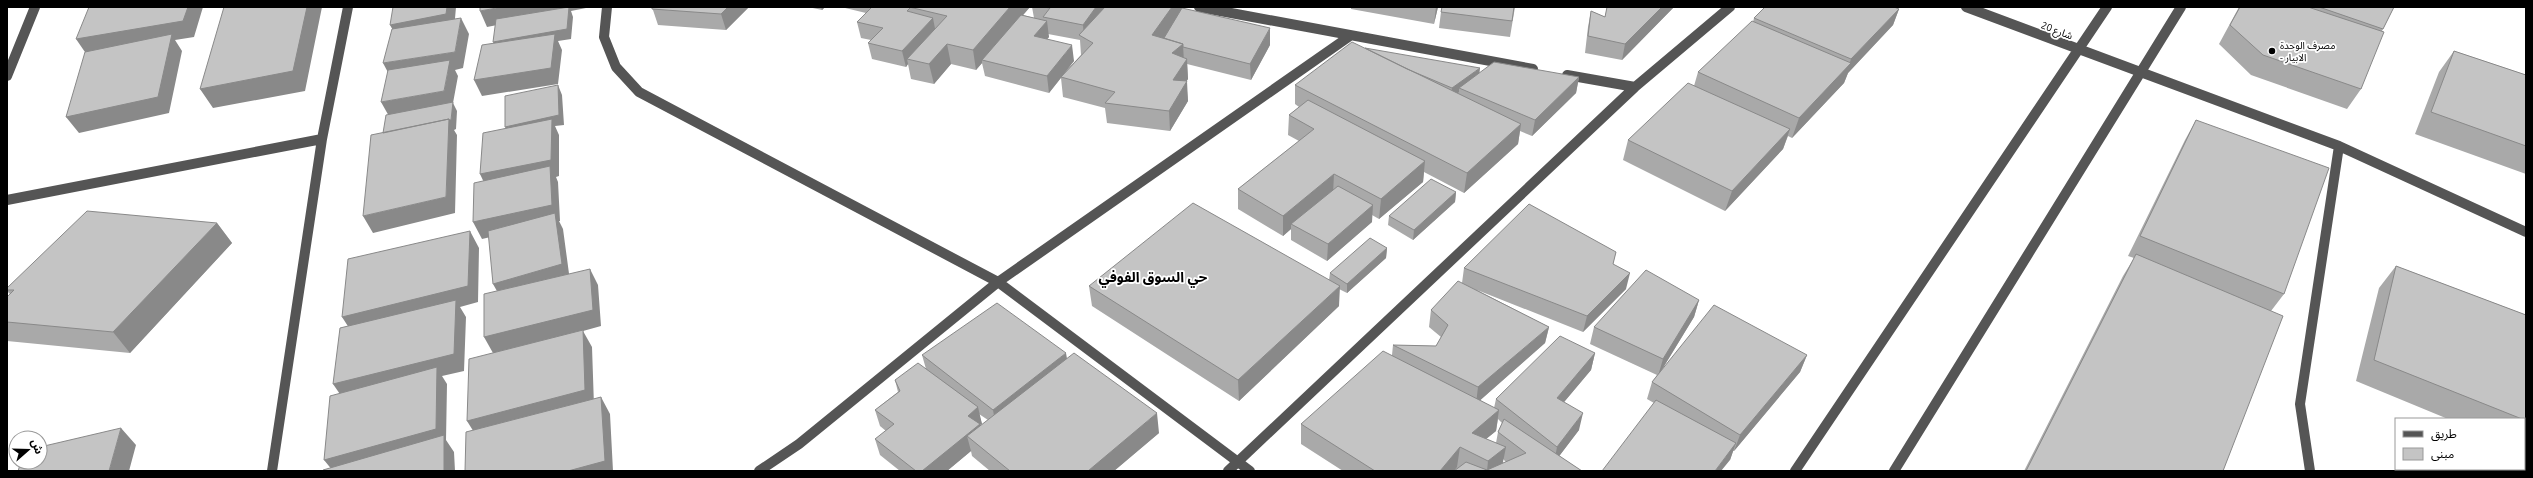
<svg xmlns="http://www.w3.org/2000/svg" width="2533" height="478" viewBox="0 0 2533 478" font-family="Ubuntu,'Noto Sans Arabic',sans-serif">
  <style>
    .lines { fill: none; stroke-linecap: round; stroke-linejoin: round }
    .minor { stroke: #555; stroke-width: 10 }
    .wall { fill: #a9a9a9; fill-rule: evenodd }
    .shaded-wall { fill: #898989 }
    .building { fill: #c4c4c4; stroke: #898989 }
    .poi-dot { fill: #000; stroke: #fff; stroke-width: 1.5 }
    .labels { text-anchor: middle; stroke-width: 3.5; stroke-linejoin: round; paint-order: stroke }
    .street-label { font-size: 10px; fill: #000; stroke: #fff }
    .poi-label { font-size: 10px; fill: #000; stroke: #fff; text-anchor: start }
    .district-label { font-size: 14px; font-weight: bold; fill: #000; stroke: #fff }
  </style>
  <rect width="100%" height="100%" fill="#fff"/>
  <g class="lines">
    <path class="minor" d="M607,7l-3,30 12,30 23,25 359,190 252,189
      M1199,7l334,62
      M1966,7l373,139 187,86
      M1567,75l68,12
      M7,76l28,-69
      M7,200l315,-61
      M272,471l50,-332 26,-132
      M759,471l40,-27 199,-162 352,-246
      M1228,471l407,-384 95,-80
      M1795,471l312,-464
      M1894,471l287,-464
      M2310,471l-10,-67 39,-258"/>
  </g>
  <path class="wall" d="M652,7h97l-23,23 -68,-5z
    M808,7h17l-3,3z
    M841,7h189l-7,8 11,3 -2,-11h150v2l88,36 -19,35 -64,-16 1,15 -2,2 2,20 -18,30 -63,-8 -2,-15 -42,-11 -2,-19 -12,15 -64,-17 -3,-13 -6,7 -25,-6 -17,20 -23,-5 -3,-15 -2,3 -34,-8 -4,-16 3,-3 -10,-2 -4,-16 9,-9zM1048,34l32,6 1,15 -16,17 9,-11 -27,-22 2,-2z
    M1351,7h87l-4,17 -83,-15z
    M1442,7h73l-5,30 -71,-9 2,-16z
    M1607,7h67l-52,53 -37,-7 3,-26 3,-16 14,6z
    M2239,7h155l-12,24 -21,58 -14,20 -96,-34 -32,-31z
    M1899,9l-6,16 -45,48 -4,10 -52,55 -4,-2 -5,13 -58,62 -102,-51 5,-20 66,-54 4,-14 55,-50 1,-4z
    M1365,48l115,25 99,4 -3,16 -44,43 -12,-5 -2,13 -54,49 -40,-21 -1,10 -44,37 -7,-4v7l-45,39 -36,-21v-11l-8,7 -45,-27v-20l61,-48 -11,-6 1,-20 10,-8 -4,-3v-19z
    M2454,51l72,24v99l-111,-40 24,-62z
    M2196,120l88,174 -13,17 -48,160h-199l99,-195 11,-18 -6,-2 57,-116z
    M1456,192l-1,10 -42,38 -25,-15 1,-9z
    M217,223l15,20 -102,110 -123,-12v-44l3,-3 -3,-3v-3z
    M1387,248l-1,10 -39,35 -8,-4v17l-100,95 -147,-95 -3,-20 240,-6 1,-7z
    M1616,252l-3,12 13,25 -43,43 -106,-42 72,37 -4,16 -65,57 14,8 2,-9 99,-46 -4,17 -27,32 15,28 -20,26 23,15h-239l-42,-27v-20l91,-69 1,-10 43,1 5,-9 -12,-10 2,-17 31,-27 2,-15zM1498,419l4,4 -4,9 -2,11 -10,-4 10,-8zM1503,459l3,3 -4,1z
    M2396,266l130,49v136l-2,-1v-31h-76l-92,-38 23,-93z
    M1699,300l-5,17 -31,51 144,-13 -7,17 -66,79h-1l-3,9 -76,-57 -7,-4 5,-17 5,-7 -67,-31 4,-17z
    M922,355l145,3 92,75 -45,38h-124l-18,-15 -1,-5 -24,20h-47l-20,-16 -5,-16 11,-8 -6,-5 -5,-16 23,-18 -3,-12 31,-11zM979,414l9,6 -8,6v-1l2,-1z"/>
  <path class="shaded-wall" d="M188,7h15l-9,30 -19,3 7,11 -13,62 -90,20 -13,-16 21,-62 -11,-16z
    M307,7h15l-17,84 -92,17 -13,-19z
    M447,7h9l-2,23 -55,11 -9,-16z
    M502,7h84v1l-15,3 2,6 -2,22 -13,2 4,9 -4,34 -76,12 -8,-16 23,-29 -4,-9 76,-31 -82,16 -7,-16z
    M728,7h21l-23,23 -5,-16z
    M821,7h4l-3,3z
    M1010,7h20l-46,53h-2v3l-6,7 -3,-20z
    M1096,7h14l-26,32 -1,-14z
    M1172,7h10v7l-29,41 -1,-20z
    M1436,7h2l-4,17z
    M1662,7h12l-52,53 3,-16z
    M1899,9l-6,16 -45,48 -4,10 -52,55 7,-20 50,-53 2,-6z
    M461,18l8,16 -6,34 -8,2 3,6 -5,27 4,8 -1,18 -2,1 3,5 -2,78 -82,20 -10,-17 83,-19 2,-66 -59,12 -6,-10 66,-13v-1v1h2l1,-13 -62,11 -9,-16 63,-11 4,-20 -56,9 -9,-17 72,-11z
    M933,18l3,16 -29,25 1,5 -2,3 -4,-16z
    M1047,21l2,16 -13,15 -2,-16z
    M1270,28v17l-19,35 -1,-16z
    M947,44l4,20 -17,20 -5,-20z
    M1183,44l1,19 -12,-10z
    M1072,45l2,16 -25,32 -2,-17z
    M1187,59l1,20 -13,21 -2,-20z
    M1480,68l-1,10 -20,10v4l-8,6 1,-10z
    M1579,77l-3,16 -44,43 3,-16z
    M1187,81l1,20 -18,30 -1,-20z
    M558,85l4,10 2,30 -9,1 4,9v41l-3,1 2,5 2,39h-1l4,8 7,52 -68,19 -9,-16 63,-62 -74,17 -9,-17 15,-31 -8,-17 30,-38 -5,-9z
    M1521,124l-3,20 -54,49 3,-20z
    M1790,129l-7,20 -58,62 7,-20z
    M1425,161l-2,21 -44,37 2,-20z
    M1334,174l-1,20 -42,30v5l-8,7v-20z
    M1456,192l-1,10 -42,38 1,-10z
    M1373,205l-1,17 -45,39 1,-17z
    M217,223l15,20 -102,110 -17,-21z
    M470,231l9,17 -1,54 -18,5 6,10 -2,54 -22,5 5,8 -1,56 8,12 1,19h-122l-9,-11 20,-60 -11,-16 20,-50 -11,-17z
    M1387,248l-1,10 -39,35v-9z
    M590,269l8,16 3,41 -18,5 9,16 2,59 -117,31 -10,-16 26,-68 -9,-16z
    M1630,273l-4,16 -43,43 4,-16z
    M1340,286l-1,20 -100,95 -1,-21z
    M1699,300l-5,17 -36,59 5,-17z
    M1549,327l-4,16 -69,61 2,-17z
    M1066,353l3,17 -73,57 -3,-17z
    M1595,353l-4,17 -37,44 3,-16z
    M1807,355l-7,17 -66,79 6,-16z
    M601,397l9,17 3,57h-45z
    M978,407l4,17 -2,1 3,16 -16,-5 4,15 -24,20h-25l46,-55z
    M1499,410l-3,21 -26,21 2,-19z
    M1157,413l2,20 -45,38h-26z
    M1583,413l-4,17 -25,33 3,-16z
    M121,428l15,17 -7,26h-20z
    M1736,443l-6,17 -9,11h-6z
    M1460,447l-3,20 -3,4h-14z
    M1506,447l-4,20 -15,4 1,-10z"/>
  <path class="building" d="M89,7h99l-5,14 -107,18z
    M224,7h83l-14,64 -93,18z
    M393,7h54l-1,7 -56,11z
    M480,7h22l-22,4z
    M569,7l-2,22 -74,13 3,-23z
    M652,7h76l-7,7 -69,-5z
    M872,7h38v1l-3,3 26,7 -31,33 -34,-8 15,-15 -26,-6z
    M909,7h101l-37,43 -26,-6 -18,20 -22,-5 40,-43z
    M1043,7h53l-13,18 -40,-8 7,-9z
    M1105,7h67l-20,28 31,9 -11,9 15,6 -14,21 14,1 -18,30 -64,-8 10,-11 -54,-15 32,-34 -14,-8z
    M1442,7h72l-2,14 -71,-9z
    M1607,7h55l-37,37 -37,-8 3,-25 14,6z
    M1765,7h129l5,2 -48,50 -97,-41z
    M2240,7h68l76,25 -23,57 -98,-34 -33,-30z
    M2319,7h75l-11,22z
    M1182,8l88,20 -20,36 -67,-17v-3l-19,-6z
    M1021,15l26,6 -13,15 38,9 -25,31 -65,-16z
    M461,18l-6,34 -72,11 9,-34z
    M1752,21l99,42 -52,55 -101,-46z
    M172,34l-14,63 -92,20 19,-65z
    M555,34l-4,34 -77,12 8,-35z
    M1352,42l169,82 -54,49 -172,-88z
    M1365,48l115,20 -28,20 -45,-19z
    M2454,51l72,24v71l-95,-34z
    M450,60l-6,31 -63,11 7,-32z
    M1494,62l85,15 -44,43 -76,-32z
    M1688,83l102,46 -58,62 -104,-51z
    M558,85l1,30 -54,12v-31z
    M1308,100l117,61 -44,38 -47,-25 -51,42 -45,-27 76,-60 -25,-14z
    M453,102l-2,18h-2v-1l-66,14 3,-18z
    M449,119l-3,78 -83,19 8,-81z
    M552,119l-1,41 -71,14 3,-41z
    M2196,120l133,48 -45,126 -144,-58z
    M550,166l2,39 -79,17 1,-39z
    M1431,179l25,13 -42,38 -25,-14z
    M1338,186l35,19 -45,39 -37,-20z
    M1193,203l147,83 -102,94 -149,-94z
    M1529,204l87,48 -3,12 17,9 -43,43 -123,-48z
    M87,211l130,12 -104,109 -106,-10v-25l7,-7h-7v-2z
    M555,213l7,51 -69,20 -5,-53z
    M470,231l-2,55 -126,31 6,-58z
    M1370,238l17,10 -40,36 -17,-11z
    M2136,254l147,62 -60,155h-197z
    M2396,266l130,49v105h-2v-1h-2l-148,-59z
    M590,269l3,41 -109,27v-43z
    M1646,270l53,30 -36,59 -69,-32z
    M1458,281l91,46 -71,60 -85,-42 43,1 12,-21 -17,-15z
    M456,300l-2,54 -121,30 7,-56z
    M997,303l69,50 -73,57 -71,-55z
    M1714,305l93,50 -67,80 -88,-53z
    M583,330l2,60 -118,31 2,-62z
    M1560,336l35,17 -38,45 26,15 -26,34 -61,-48z
    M1383,351l116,59 -27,23 34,14 -18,14 -28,-14 -20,24h-65l-74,-47z
    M1074,353l83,60 -69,58h-78l-43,-35z
    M918,363l60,44 -10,9 12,8 -58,47h-6l-41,-32 19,-15 -19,-14 25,-19 -5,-11z
    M437,367l-1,62 -112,31 6,-64z
    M601,397l4,64 -37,10h-103l1,-39z
    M1656,400l80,43 -21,28h-113z
    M1504,419l78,52h-128l12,-9 21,8 39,-17 -28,-21z
    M121,428l-12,43h-91l3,-9h19v-15z
    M444,435v36h-121v-1z"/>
  <circle class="poi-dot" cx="2272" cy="51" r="4"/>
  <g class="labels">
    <g class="street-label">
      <text transform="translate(2057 30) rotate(21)" y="4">شارع 20</text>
    </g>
    <g class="poi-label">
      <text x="2280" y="49">مصرف الوحدة<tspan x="2280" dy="12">- الابيار</tspan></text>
    </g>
    <g class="district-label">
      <text x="1153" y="282">حي السوق الفوفي</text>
    </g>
  </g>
  <rect width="2533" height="478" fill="none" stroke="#000000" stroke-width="16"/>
  <rect x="2395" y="418" width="130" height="52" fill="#ffffff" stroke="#999999"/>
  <rect x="2403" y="431" width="20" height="6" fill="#555555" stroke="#999999"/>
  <text x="2431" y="438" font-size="12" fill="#000000">طريق</text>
  <rect x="2403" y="448" width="20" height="12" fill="#c4c4c4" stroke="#999999"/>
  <text x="2431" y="458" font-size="12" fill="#000000">مبنى</text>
  <g transform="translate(28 450) rotate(70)"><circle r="19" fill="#ffffff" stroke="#999999"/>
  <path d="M0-3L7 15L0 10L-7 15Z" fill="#000000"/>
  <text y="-6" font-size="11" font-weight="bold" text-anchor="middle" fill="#000000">ش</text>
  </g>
</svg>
